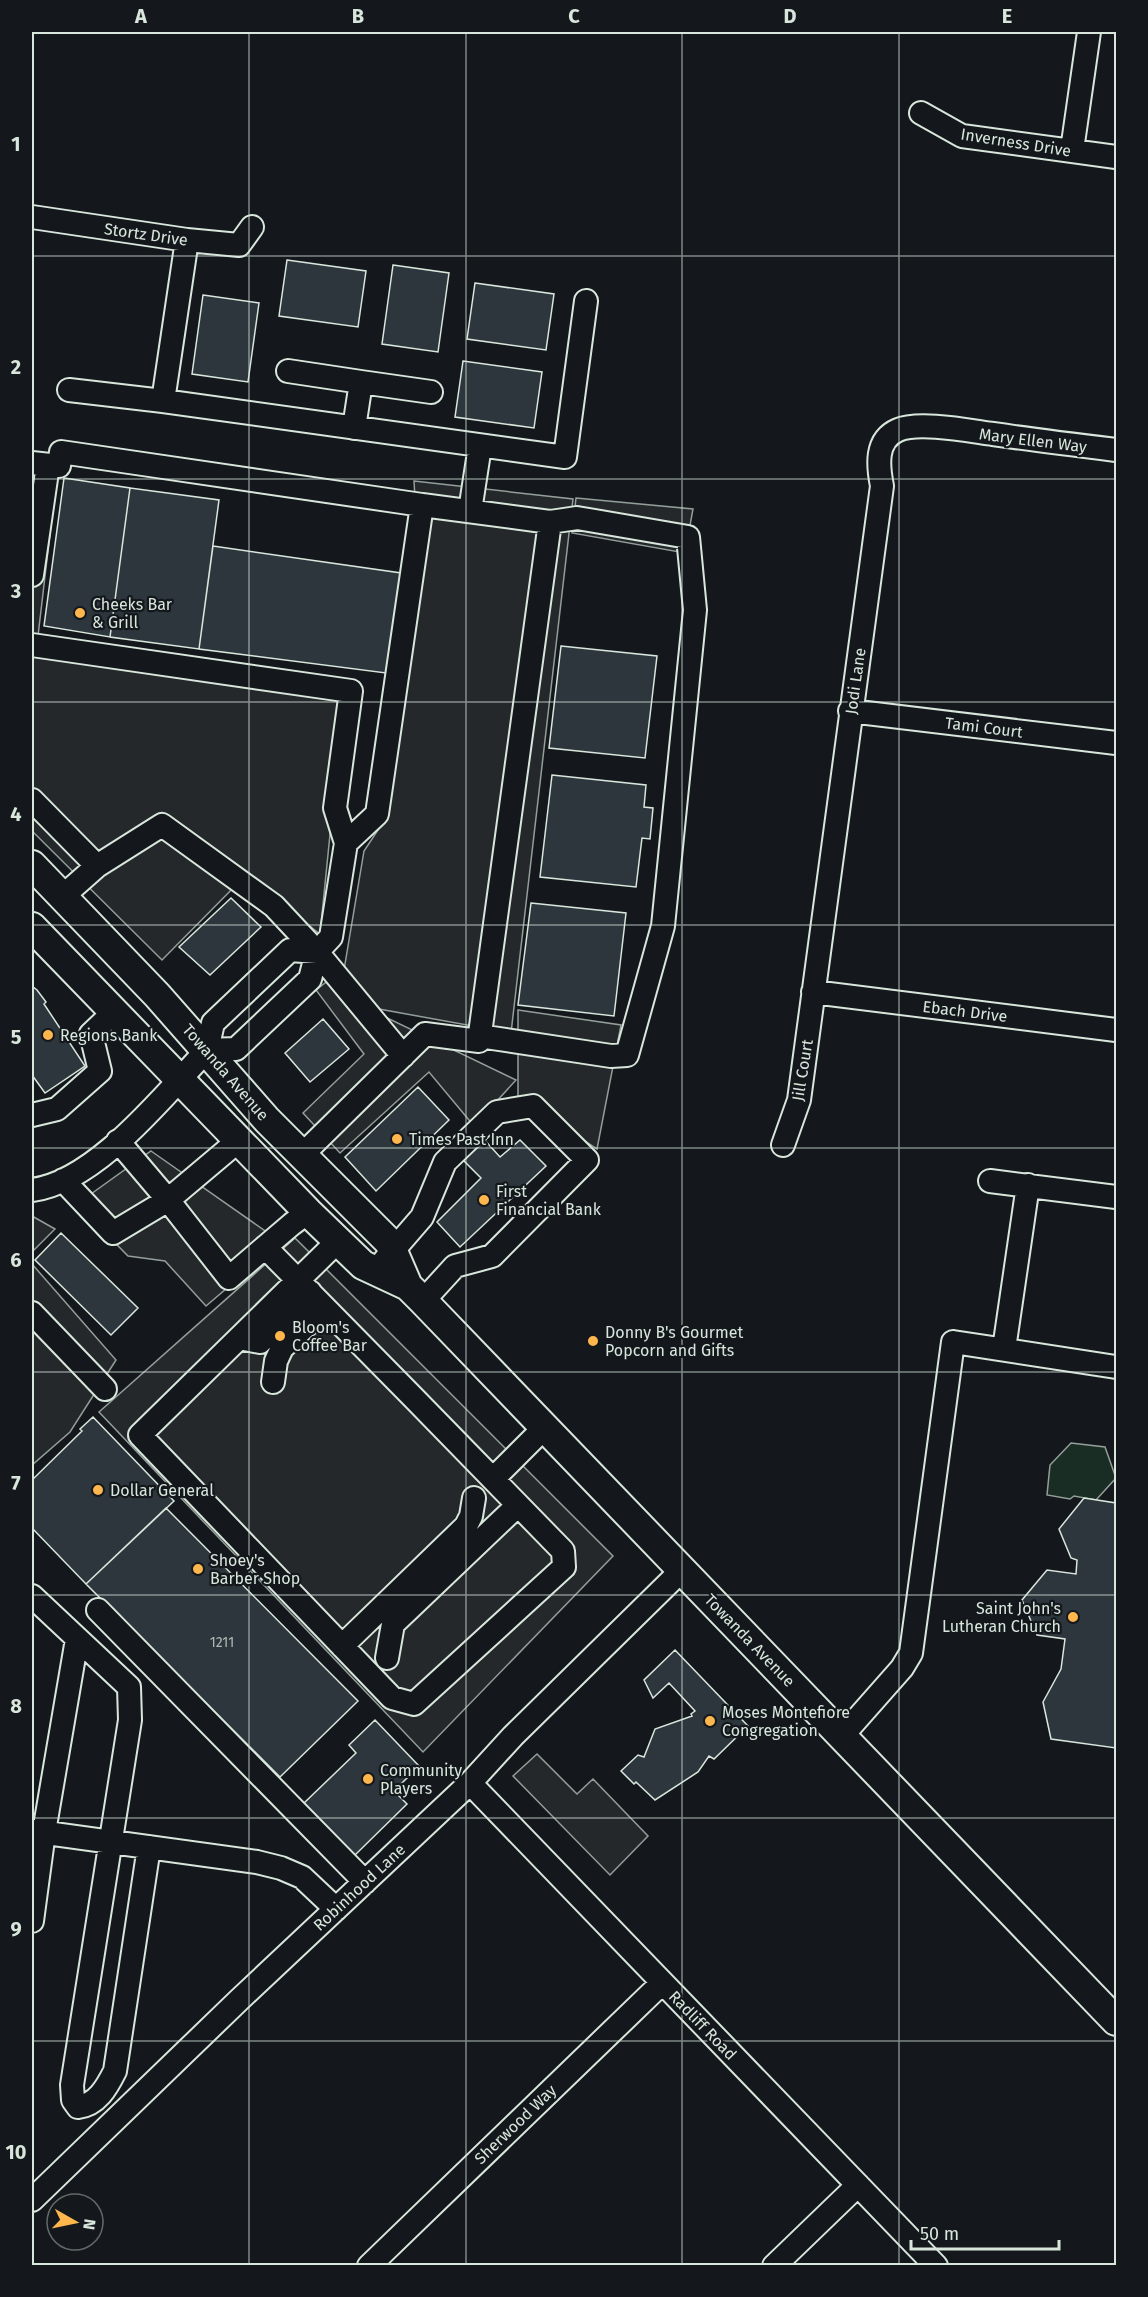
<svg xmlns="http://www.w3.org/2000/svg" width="1148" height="2297" viewBox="0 0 1148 2297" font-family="'Fira Sans',sans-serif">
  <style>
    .green { fill: #1a2d24; stroke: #939e99; stroke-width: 1.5 }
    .parking { fill: #24282b; stroke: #939e99; stroke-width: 1.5 }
    .building { fill: #2c363c; stroke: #d8e6dc; stroke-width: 1.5 }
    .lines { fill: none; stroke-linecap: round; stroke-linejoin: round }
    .minor-casing { stroke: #d8e6dc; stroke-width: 26 }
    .major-casing { stroke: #d8e6dc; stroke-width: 32 }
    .minor { stroke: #14181c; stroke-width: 22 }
    .major { stroke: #14181c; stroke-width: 28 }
    .grid { fill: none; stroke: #d8e6dc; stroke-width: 1.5; stroke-opacity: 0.55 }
    .poi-dot { fill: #ffb74d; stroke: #14181c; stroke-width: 2 }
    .labels { text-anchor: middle; stroke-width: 4.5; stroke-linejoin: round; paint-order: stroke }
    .number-label { font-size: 14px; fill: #adbab4 }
    .street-label { font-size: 16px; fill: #d8e6dc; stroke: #14181c }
    .poi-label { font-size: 16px; fill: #d8e6dc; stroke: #14181c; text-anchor: start }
    .neatline { fill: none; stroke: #d8e6dc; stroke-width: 2 }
    .grid-label { font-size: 20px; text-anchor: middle; font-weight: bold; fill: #d8e6dc }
  </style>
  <rect width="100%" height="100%" fill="#14181c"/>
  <path class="green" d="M1071,1443l34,4 11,31 -20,22 -22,-4 -4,3 -23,-4 3,-30z"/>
  <path class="parking" d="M414,481l159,18 -62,534 -132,-24 -35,-39 20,-119 20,-30 35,-255z
    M32,486l23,5 -19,162 308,42 -24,239 -75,-58 -83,84 -130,-129z
    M576,498l117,11 -8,44 -113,-20z
    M342,970l37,44 137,66 -42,46 -45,-54 -89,81 -37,-40 61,-59 -48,-64z
    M518,1010l103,15 -24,124 -79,-51z
    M151,1151l130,91 -75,64 -41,-45 -37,-5 -51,-52z
    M32,1216l23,13 -23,23z
    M295,1238l318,318 -190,196 -324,-340z
    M32,1264l84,96 -46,72 -38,33z
    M537,1754l40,40 16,-15 55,57 -38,39 -97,-99z"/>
  <path class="building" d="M287,260l79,11 -8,56 -79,-11z
    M393,265l56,8 -11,79 -56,-8z
    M475,283l79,11 -8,56 -79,-11z
    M203,295l56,8 -11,79 -56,-8z
    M463,361l79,11 -8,56 -79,-11z
    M64,478l66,10 -20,149 -66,-11z
    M130,488l89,12 -20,149 -89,-12z
    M213,546l188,27 -15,100 -187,-24z
    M561,646l96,10 -12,102 -96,-10z
    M552,775l94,10 -2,22 9,1 -3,31 -8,-1 -6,49 -96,-10z
    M231,898l30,29 -51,48 -31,-28z
    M531,903l95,10 -12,103 -96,-11z
    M32,986l5,4 9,12 -2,2 41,62 -40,27 -13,-18z
    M323,1019l26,30 -39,33 -25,-29z
    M418,1087l31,33 -73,71 -31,-34z
    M481,1136l19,21 20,-17 26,26 -86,81 -23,-25 44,-44 -21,-21z
    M61,1233l77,75 -27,27 -76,-75z
    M93,1417l81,84 -88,83 -54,-56v-48l50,-49 -2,-2z
    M1084,1498l32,5v245l-65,-9 -8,-37 18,-33 4,-30 -28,-4 -15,-35 25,-30 29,4 1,-14 -6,-2 -12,-29z
    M166,1508l192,193 -78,76 -194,-193z
    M675,1650l73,76 -34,33 -5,-3 -11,16 -43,28 -19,-18 -2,2 -13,-13 17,-16 6,2 11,-28 37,-13 -1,-2 4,-3 -26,-28 -16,15 -9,-18z
    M375,1720l44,46 -25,25 13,13 -53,52 -50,-53 52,-50 -7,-8z"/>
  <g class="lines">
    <g class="minor-casing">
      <path id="minor" d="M921,113l41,23 154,21
        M1072,150l17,-118
        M32,217l155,23 52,5 13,-18
        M187,240l-24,161 402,56 21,-156
        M288,371l73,11 -7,46
        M361,382l70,10
        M69,390l94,11
        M32,463l27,3 2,-14 361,53
        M470,511l10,-65
        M32,575l16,-110
        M32,645l319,46 -16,117 11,35
        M850,711l266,32
        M32,800l65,66 -35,31
        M97,866l65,-41 112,81 43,46 86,104
        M813,992l303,38
        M479,1036l132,20 16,-1 36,-129 32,-316 -7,-73 -111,-19 -27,4
        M207,1050l29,-1 74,-70 7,-27 14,-15 15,-94 31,-29 45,-309 128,17 -71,519 -54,-7 -123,121
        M207,1050l6,-27 77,-73 27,2
        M32,1115l25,-6 43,-38 -9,-37 22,-21
        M238,1141l-70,59 61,78 63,-54 16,-12
        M783,1145l16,-45 83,-614c-4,-20 -7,-46 16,-56 21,-9 72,1 95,4 41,6 82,11 123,16
        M63,1180l50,53 55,-33 -50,-59
        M990,1181l126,16
        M32,1190c64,-8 132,-95 175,-140
        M265,1247c100,101 199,202 298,304l1,16 -150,137 -22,-6 -252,-263 198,-194
        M384,1261l38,-44 23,-55 52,-50 36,-6 54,54 -95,96 -37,10 -32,35
        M32,1313l73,76
        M239,1338l21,4 50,-50
        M1004,1349l24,-164
        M273,1382l3,-21 6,-13 43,-40
        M493,1479l52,-52
        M32,1596l97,91 1,33 -58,365 1,15 5,7c19,-2 29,-20 37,-36l34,-224
        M98,1610l267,272
        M342,1646l124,-120 5,-10 3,-18
        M387,1658l6,-34 125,-119
        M842,1736l60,-68 9,-15 42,-311 163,25
        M470,1783l466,483
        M32,1831l225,31 24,6 21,9 34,32
        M32,1921l12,-89 33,-193
        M32,2200l207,-200 231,-217 43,-47 169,-166
        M369,2266l293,-283
        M774,2266l84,-81"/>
    </g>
    <g class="major-casing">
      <path id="major" d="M32,865l125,130 110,125 122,122 19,44
        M32,927l276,285 55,53 45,21 15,15 693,720"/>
    </g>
    <use href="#minor" class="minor"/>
    <use href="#major" class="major"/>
  </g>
  <path class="grid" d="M249,32v2234M466,32v2234M682,32v2234M899,32v2234M32,256h1084M32,479h1084M32,702h1084M32,925h1084M32,1148h1084M32,1372h1084M32,1595h1084M32,1818h1084M32,2041h1084"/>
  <g class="poi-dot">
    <circle cx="80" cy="613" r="6"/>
    <circle cx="48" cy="1035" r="6"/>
    <circle cx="397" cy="1139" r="6"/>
    <circle cx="484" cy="1200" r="6"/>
    <circle cx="280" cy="1336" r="6"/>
    <circle cx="593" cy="1341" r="6"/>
    <circle cx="98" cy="1490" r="6"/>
    <circle cx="198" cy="1569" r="6"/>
    <circle cx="1073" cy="1617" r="6"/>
    <circle cx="710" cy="1721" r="6"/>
    <circle cx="368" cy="1779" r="6"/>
  </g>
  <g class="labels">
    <g class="number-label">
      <text x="222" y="1647">1211</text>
    </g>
    <g class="street-label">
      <text transform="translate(1016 142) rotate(9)" y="6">Inverness Drive</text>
      <text transform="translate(146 234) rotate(8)" y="6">Stortz Drive</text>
      <text transform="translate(1033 440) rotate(7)" y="6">Mary Ellen Way</text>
      <text transform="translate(855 681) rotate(-82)" y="6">Jodi Lane</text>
      <text transform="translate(984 727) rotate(7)" y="6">Tami Court</text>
      <text transform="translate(965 1011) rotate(7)" y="6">Ebach Drive</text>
      <text transform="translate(802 1070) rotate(-81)" y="6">Jill Court</text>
      <text transform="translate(226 1072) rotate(49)" y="6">Towanda Avenue</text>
      <text transform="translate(750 1640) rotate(46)" y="6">Towanda Avenue</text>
      <text transform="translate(359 1887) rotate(-43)" y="6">Robinhood Lane</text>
      <text transform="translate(703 2025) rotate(46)" y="6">Radliff Road</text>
      <text transform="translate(515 2124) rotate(-44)" y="6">Sherwood Way</text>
    </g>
    <g class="poi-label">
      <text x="92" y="610">Cheeks Bar<tspan x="92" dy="18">&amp; Grill</tspan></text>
      <text x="60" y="1041">Regions Bank</text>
      <text x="409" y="1145">Times Past Inn</text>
      <text x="496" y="1197">First<tspan x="496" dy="18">Financial Bank</tspan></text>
      <text x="292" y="1333">Bloom's<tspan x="292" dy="18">Coffee Bar</tspan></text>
      <text x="605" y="1338">Donny B's Gourmet<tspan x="605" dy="18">Popcorn and Gifts</tspan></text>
      <text x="110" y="1496">Dollar General</text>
      <text x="210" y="1566">Shoey's<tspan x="210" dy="18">Barber Shop</tspan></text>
      <text x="1061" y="1614" text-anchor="end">Saint John's<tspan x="1061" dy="18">Lutheran Church</tspan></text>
      <text x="722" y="1718">Moses Montefiore<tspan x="722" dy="18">Congregation</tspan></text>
      <text x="380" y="1776">Community<tspan x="380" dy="18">Players</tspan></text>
    </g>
  </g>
  <rect width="1148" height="2297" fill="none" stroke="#14181c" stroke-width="66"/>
  <g transform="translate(75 2222) rotate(99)"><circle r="28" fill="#14181c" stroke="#626a69" stroke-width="1.5"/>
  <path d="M0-4.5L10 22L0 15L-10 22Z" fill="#ffb74d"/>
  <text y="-9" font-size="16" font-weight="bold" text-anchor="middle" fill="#d8e6dc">N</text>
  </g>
  <path d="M911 2240v9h148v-9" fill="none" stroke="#d8e6dc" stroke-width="3"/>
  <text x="920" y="2240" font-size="18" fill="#d8e6dc" stroke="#14181c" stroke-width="4.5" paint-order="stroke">50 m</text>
  <rect x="33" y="33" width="1082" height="2231" class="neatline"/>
  <g class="grid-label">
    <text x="141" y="23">A</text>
    <text x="358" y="23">B</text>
    <text x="574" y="23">C</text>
    <text x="790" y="23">D</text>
    <text x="1007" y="23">E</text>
    <text x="16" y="151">1</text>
    <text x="16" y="374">2</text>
    <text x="16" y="598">3</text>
    <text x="16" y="821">4</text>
    <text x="16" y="1044">5</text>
    <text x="16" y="1267">6</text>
    <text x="16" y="1490">7</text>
    <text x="16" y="1713">8</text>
    <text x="16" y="1936">9</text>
    <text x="16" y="2159">10</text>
  </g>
</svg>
